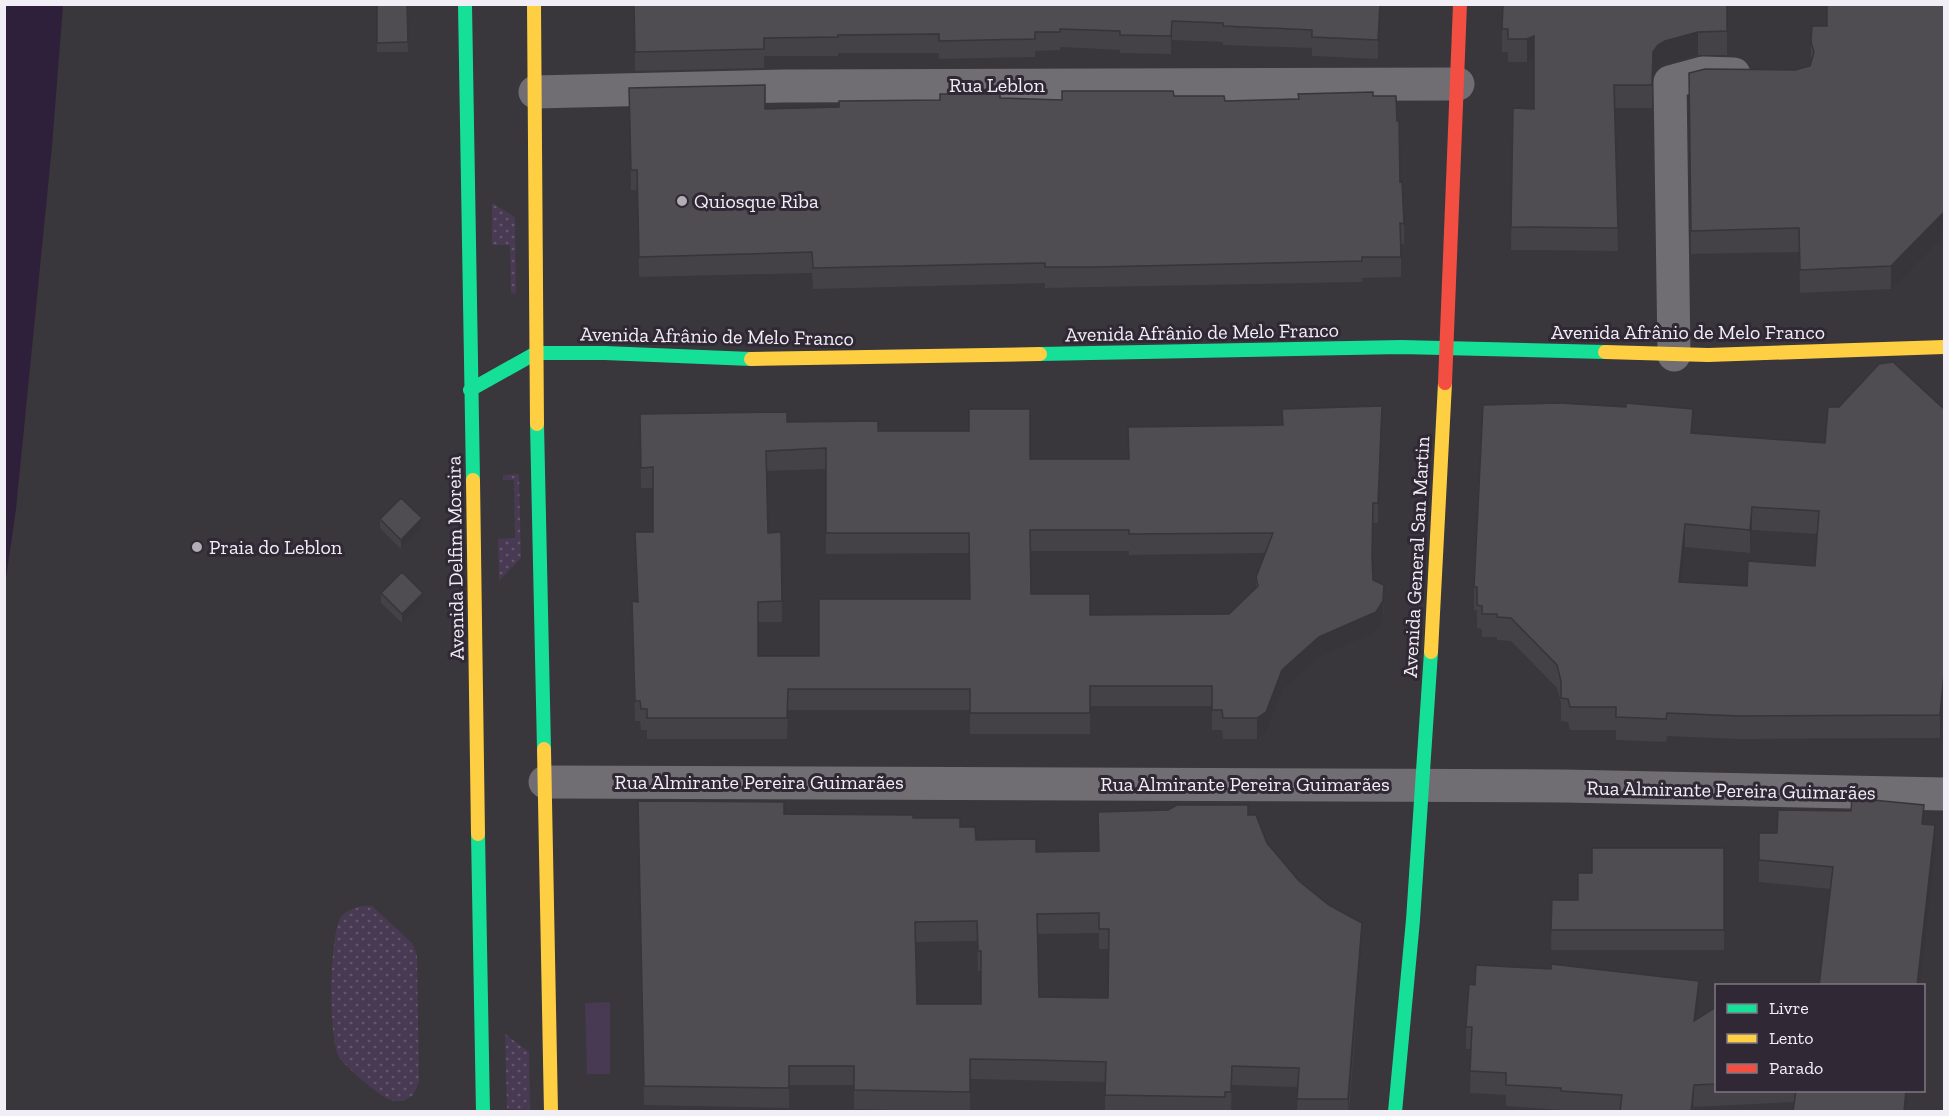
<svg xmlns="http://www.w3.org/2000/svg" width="1949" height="1116" font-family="'Zilla Slab',serif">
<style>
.grass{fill:url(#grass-dots)}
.garden{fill:#483a52}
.water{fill:#2e203a}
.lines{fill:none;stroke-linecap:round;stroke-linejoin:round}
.street{stroke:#706e72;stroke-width:33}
.fast{stroke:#16e098;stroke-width:14}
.slow{stroke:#ffcf43;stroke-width:14}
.jam{stroke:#f24e42;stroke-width:14}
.wall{fill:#444147;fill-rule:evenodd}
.shaded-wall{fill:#373539}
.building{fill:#4f4c52;stroke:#373539;stroke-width:1.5;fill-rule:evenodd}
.poi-dot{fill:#b1aeb5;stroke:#302935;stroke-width:2}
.labels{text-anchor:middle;stroke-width:6;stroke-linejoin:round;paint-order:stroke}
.street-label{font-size:20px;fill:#f2eef6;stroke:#302935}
.poi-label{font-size:20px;fill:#f2eef6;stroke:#302935;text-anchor:start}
</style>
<defs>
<pattern id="grass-dots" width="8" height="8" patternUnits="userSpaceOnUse" patternTransform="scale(1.5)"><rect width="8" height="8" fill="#483a52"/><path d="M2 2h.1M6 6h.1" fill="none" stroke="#63576c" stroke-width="1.8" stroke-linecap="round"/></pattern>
</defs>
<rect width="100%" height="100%" fill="#39363c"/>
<!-- grass -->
<path class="grass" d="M 492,203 L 515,217 L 516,294 L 511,293 L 510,245 L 492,245 Z
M 519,474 L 521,558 L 499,581 L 498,539 L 515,538 L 514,480 L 503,480 L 503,475 Z
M 361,906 L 372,906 L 412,943 L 417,955 L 419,1082 L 413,1095 C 410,1097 405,1101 401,1101 C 398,1102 391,1100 388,1099 C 381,1097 342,1064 339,1057 C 328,1039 330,941 339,921 C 342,912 352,909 361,906 Z
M 505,1034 L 529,1052 L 530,1110 L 507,1109 Z"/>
<!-- garden -->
<path class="garden" d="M 610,1002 L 610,1074 L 587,1074 L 585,1003 Z"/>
<!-- water -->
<path class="water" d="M 5,4 L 63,5 L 52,146 L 16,509 L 5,585 Z"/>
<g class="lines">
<!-- street -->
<path class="street" d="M 535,92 L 784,86 L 1458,84
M 1674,355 L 1670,82 L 1703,73 L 1734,74
M 545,782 L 1564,786 L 1944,794"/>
<!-- fast -->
<path class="fast" d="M 465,4 L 473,480
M 1040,354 L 1401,347 L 1605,352
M 470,390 L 536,353 L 605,353 L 751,359
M 537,424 L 544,749
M 478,834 L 483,1112
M 1395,1112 L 1413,920 L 1431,652"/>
<!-- slow -->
<path class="slow" d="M 534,4 L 537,424
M 1605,352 L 1708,355 L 1944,347
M 751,359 L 1040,354
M 473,480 L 478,834
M 1431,652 L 1445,383
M 544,749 L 551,1112"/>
<!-- jam -->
<path class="jam" d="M 1445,383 L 1460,4"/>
</g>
<!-- wall -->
<path class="wall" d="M 377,4 L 407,4 L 408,52 L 377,52 Z
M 634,4 L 1381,4 L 1378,59 L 1312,56 L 1312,48 L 1223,45 L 1223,42 L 1172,40 L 1171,54 L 1120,53 L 1120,50 L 1060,47 L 1060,50 L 1035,51 L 1035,57 L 939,59 L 939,53 L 838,53 L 838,56 L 764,56 L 764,68 L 635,71 Z
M 1727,4 L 1727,55 L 1698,55 L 1665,64 L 1658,68 L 1653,75 L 1652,108 L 1615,108 L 1618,251 L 1511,250 L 1513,108 L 1534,109 L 1534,59 L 1527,62 L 1508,62 L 1508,52 L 1502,52 L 1502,29 Z
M 1944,4 L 1891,289 L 1800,293 L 1799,252 L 1691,254 L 1689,73 L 1795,70 L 1810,66 L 1811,62 L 1811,42 L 1827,26 Z
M 629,88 L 765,109 L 839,107 L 940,100 L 1000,98 L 1062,100 L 1174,96 L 1225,101 L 1373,96 L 1400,182 L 1404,224 L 1404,244 L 1401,244 L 1401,277 L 1362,278 L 1362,282 L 1097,287 L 1045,288 L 1045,283 L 813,289 L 812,273 L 639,277 L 637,190 L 631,190 Z
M 1839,407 L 1944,409 L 1940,738 L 1740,739 L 1667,736 L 1666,742 L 1616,740 L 1616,730 L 1570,730 L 1568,722 L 1561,721 L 1561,703 L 1557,688 L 1511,641 L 1497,640 L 1497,637 L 1482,637 L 1482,629 L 1477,628 L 1477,610 L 1474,610 L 1474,587 L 1693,433 L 1825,443 ZM 1752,530 L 1818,534 L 1815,566 L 1747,586 L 1681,583 L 1685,547 L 1750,553 Z
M 787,422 L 878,431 L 1030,459 L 1128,459 L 1382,426 L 1378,523 L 1373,523 L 1372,561 L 1373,580 L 1384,605 L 1383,622 L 1376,632 L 1319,657 L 1282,690 L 1266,733 L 1257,739 L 1223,739 L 1222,730 L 1212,730 L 1212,706 L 1090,706 L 1090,734 L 970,734 L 970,710 L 788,710 L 787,739 L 647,739 L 647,730 L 641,730 L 640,721 L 635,721 L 632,622 L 632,601 L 637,602 L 635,532 L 653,532 L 653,488 L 641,488 L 640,435 ZM 826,469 L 826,554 L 969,553 L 969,599 L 819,656 L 758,656 L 758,622 L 782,622 L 781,532 L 768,533 L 766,471 ZM 1030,551 L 1129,551 L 1129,555 L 1265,553 L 1256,577 L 1256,588 L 1229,614 L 1090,615 L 1031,594 Z
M 380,519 L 422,528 L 401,549 L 380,528 Z
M 381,593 L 423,602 L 402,623 L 381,603 Z
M 784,814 L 913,818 L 960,827 L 976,840 L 1036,852 L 1098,851 L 1248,815 L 1267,843 L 1299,881 L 1362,942 L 1349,1112 L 1297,1112 L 1298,1087 L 1232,1085 L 1231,1112 L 1105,1112 L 1105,1082 L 970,1079 L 970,1112 L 854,1109 L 854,1085 L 789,1085 L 789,1108 L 644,1105 L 638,821 ZM 1099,933 L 1099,949 L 1109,949 L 1108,998 L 1039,997 L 1037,934 ZM 977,941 L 978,971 L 981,971 L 981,1004 L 917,1004 L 915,942 Z
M 1924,824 L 1935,847 L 1830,889 L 1759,882 L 1759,833 L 1777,833 Z
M 1724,848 L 1724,950 L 1551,950 L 1552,900 L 1578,900 L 1592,873 Z
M 1699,1003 L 1697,1019 L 1716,1007 L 1716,1090 L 1908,1090 L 1906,1112 L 1793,1112 L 1794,1102 L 1694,1107 L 1693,1112 L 1561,1112 L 1561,1110 L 1506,1106 L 1506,1095 L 1470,1093 L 1471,1049 L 1466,1049 L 1466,1027 Z"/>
<!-- shaded-wall -->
<path class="shaded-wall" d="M 1380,4 L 1381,4 L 1378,59 L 1378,40 Z
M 1172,21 L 1172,40 L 1171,54 L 1171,36 Z
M 1698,32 L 1698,55 L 1665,64 L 1658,68 L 1653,75 L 1652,108 L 1653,52 L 1658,45 L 1665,41 Z
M 1534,36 L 1534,59 L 1527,62 L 1527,39 Z
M 1944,212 L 1944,235 L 1891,289 L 1891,266 Z
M 1382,406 L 1382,426 L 1378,523 L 1378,503 Z
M 1693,409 L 1693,432 L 1691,456 L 1691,433 Z
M 1752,507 L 1752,530 L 1750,553 L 1750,530 Z
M 422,518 L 422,528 L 401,549 L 401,540 Z
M 1685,524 L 1685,547 L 1679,606 L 1679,582 Z
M 1384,585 L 1383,622 L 1376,632 L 1319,657 L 1282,690 L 1266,733 L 1257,739 L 1257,718 L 1282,670 L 1319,637 Z
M 423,593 L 423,602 L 402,623 L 402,614 Z
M 1944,673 L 1944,696 L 1940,738 L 1940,715 Z
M 1924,805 L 1924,826 L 1922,824 Z
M 1935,825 L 1935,847 L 1920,986 L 1917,986 Z
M 1362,923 L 1362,942 L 1348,1112 L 1348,1099 Z
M 1699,981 L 1699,1003 L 1694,1042 L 1694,1021 Z
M 1694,1085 L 1693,1112 L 1691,1112 Z
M 1906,1090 L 1908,1090 L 1906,1112 L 1904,1112 Z"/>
<!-- building -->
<path class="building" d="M 377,4 L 407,4 L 408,42 L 377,43 Z
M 634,4 L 1380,4 L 1378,40 L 1312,37 L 1312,30 L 1223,26 L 1223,23 L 1172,21 L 1171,36 L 1120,35 L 1120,31 L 1060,29 L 1060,32 L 1035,32 L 1035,39 L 939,41 L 939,34 L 838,35 L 838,37 L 764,38 L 764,49 L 635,52 Z
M 1503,4 L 1727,4 L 1727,31 L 1698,32 L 1665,41 L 1658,45 L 1653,52 L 1652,85 L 1614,85 L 1618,228 L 1511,227 L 1513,108 L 1534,109 L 1534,36 L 1527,39 L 1508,39 L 1508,29 L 1502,29 Z
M 1827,4 L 1944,4 L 1944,212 L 1891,266 L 1800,270 L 1799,228 L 1691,231 L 1689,73 L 1705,69 L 1795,70 L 1810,66 L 1814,52 L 1811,42 L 1812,26 L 1827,26 Z
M 765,85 L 765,109 L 839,107 L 839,101 L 940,100 L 940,94 L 1000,94 L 1000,98 L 1062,100 L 1062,91 L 1173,91 L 1174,96 L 1224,96 L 1225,101 L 1299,99 L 1298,94 L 1373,92 L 1373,96 L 1396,96 L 1397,121 L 1399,121 L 1400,182 L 1402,181 L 1404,224 L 1400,223 L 1401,257 L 1362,257 L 1362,261 L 1097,267 L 1045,267 L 1045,263 L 813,268 L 812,252 L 639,257 L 637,170 L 631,170 L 629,88 Z
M 1893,362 L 1944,409 L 1944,673 L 1940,715 L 1740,716 L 1667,713 L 1666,719 L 1616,717 L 1616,707 L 1570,707 L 1568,699 L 1561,698 L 1561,681 L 1557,665 L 1511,618 L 1497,617 L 1497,614 L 1482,614 L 1482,606 L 1477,605 L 1477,587 L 1474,587 L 1483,405 L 1559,403 L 1626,407 L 1626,403 L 1693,409 L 1691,433 L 1825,443 L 1828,407 L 1839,407 L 1879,364 ZM 1752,507 L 1819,511 L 1815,566 L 1748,561 L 1747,586 L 1679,582 L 1685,524 L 1750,530 Z
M 1382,406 L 1378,503 L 1373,503 L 1372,556 L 1373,580 L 1384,585 L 1383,601 L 1376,612 L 1319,637 L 1282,670 L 1266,712 L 1257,718 L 1223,718 L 1222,710 L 1212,710 L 1212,686 L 1090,686 L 1090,713 L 970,713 L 970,689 L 788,689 L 787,718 L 647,718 L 647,709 L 641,709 L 640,701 L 635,701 L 632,601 L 638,602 L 635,532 L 653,532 L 653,467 L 641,468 L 640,414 L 787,412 L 787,422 L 878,421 L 878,431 L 969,431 L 969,409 L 1030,409 L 1030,459 L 1129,459 L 1128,427 L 1283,425 L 1282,409 ZM 826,448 L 826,533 L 969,533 L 970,599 L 819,599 L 819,656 L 758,656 L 758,602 L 782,601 L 781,532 L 768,533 L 766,451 ZM 1030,530 L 1129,530 L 1129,534 L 1273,533 L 1256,577 L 1258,586 L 1229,614 L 1090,615 L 1090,594 L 1031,594 Z
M 401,498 L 422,518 L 401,540 L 380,519 Z
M 402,572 L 423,593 L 402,614 L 381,593 Z
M 1852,798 L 1924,805 L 1922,824 L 1935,825 L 1917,986 L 1819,986 L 1833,867 L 1759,860 L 1759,833 L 1777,833 L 1778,810 L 1851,811 Z
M 638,801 L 784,802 L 784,814 L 913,815 L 913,818 L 960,818 L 960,827 L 975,827 L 976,840 L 1036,839 L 1036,852 L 1099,851 L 1098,812 L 1168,810 L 1177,805 L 1248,805 L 1248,815 L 1256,815 L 1267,843 L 1299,881 L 1329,905 L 1362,923 L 1348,1099 L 1297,1099 L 1299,1068 L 1232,1066 L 1231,1092 L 1225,1092 L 1225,1097 L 1105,1095 L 1106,1062 L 1036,1060 L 970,1059 L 970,1092 L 854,1090 L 854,1066 L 789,1066 L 789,1088 L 644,1086 ZM 1099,913 L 1099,929 L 1109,929 L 1108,998 L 1039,997 L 1037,914 ZM 977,921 L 978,951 L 981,951 L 981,1004 L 917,1004 L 915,922 Z
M 1592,848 L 1724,848 L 1724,930 L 1551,930 L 1552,900 L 1578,900 L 1578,873 L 1592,873 Z
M 1551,964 L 1699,981 L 1694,1021 L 1716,1007 L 1716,1084 L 1694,1085 L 1691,1112 L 1620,1112 L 1622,1095 L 1561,1091 L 1561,1088 L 1506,1085 L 1506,1073 L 1470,1071 L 1472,1027 L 1466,1027 L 1469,984 L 1475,985 L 1476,965 L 1551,969 Z
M 1796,1090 L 1906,1090 L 1904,1112 L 1793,1112 Z"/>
<!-- markers -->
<g class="poi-dot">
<circle cx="682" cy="201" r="6"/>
<circle cx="197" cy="547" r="6"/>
</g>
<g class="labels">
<!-- street labels -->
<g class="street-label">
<text x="997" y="92">Rua Leblon</text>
<text transform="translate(1202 332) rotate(-1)" y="7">Avenida Afrânio de Melo Franco</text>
<text x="1688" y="339">Avenida Afrânio de Melo Franco</text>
<text transform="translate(717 336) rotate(1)" y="7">Avenida Afrânio de Melo Franco</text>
<text transform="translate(1416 557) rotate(-87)" y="7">Avenida General San Martin</text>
<text transform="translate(455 558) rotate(-91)" y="7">Avenida Delfim Moreira</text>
<text x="759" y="789">Rua Almirante Pereira Guimarães</text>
<text x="1245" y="791">Rua Almirante Pereira Guimarães</text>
<text transform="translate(1731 790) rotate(1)" y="7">Rua Almirante Pereira Guimarães</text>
</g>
<!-- poi labels -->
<g class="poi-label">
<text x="694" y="208">Quiosque Riba</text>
<text x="209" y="554">Praia do Leblon</text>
</g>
</g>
<!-- border -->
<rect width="1949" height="1116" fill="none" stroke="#f2eef6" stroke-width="12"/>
<!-- legend -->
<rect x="1715" y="984" width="210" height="108" fill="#302935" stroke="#7e7882" stroke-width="1.5"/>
<rect x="1727" y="1004" width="30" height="9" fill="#16e098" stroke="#7e7882" stroke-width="1.5"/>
<text x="1769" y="1014" font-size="18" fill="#f2eef6">Livre</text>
<rect x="1727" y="1034" width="30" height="9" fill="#ffcf43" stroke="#7e7882" stroke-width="1.5"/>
<text x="1769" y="1044" font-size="18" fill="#f2eef6">Lento</text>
<rect x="1727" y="1064" width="30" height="9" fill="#f24e42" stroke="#7e7882" stroke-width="1.5"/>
<text x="1769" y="1074" font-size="18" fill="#f2eef6">Parado</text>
</svg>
